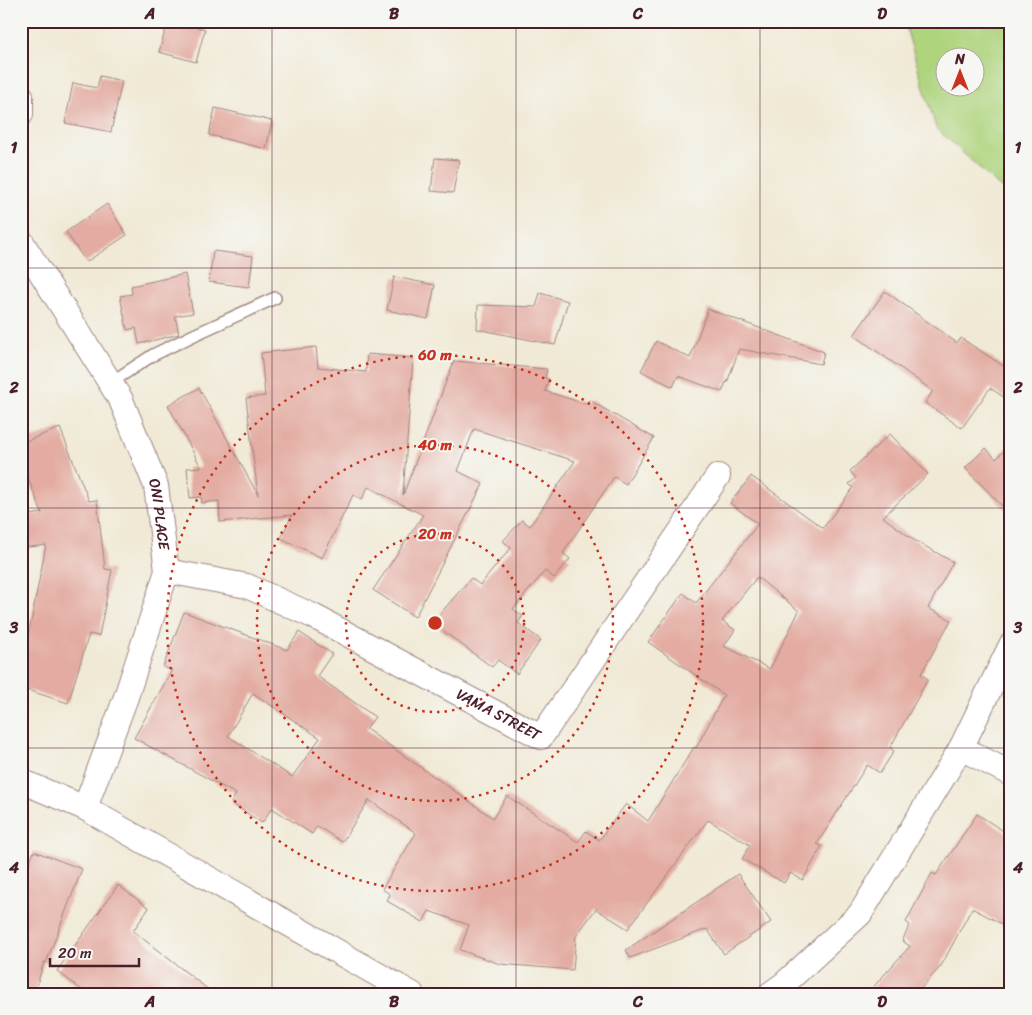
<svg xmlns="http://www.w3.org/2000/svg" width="1032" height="1015" font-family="Sriracha,sans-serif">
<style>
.green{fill:#afd47e;stroke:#7c7a54;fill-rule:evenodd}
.building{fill:#e3aba1;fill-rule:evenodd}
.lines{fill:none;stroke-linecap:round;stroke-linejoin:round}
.lane-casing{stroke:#9d8480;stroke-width:14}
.street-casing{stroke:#9d8480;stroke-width:26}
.lane{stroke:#fff;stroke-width:11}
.street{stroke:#fff;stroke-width:24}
.grid{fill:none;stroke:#4a1f2b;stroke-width:1;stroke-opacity:0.55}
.ring{fill:none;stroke:#c8321e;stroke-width:2.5;stroke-dasharray:2.5 5}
.labels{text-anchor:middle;stroke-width:4;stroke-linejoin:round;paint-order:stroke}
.street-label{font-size:15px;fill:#4a1f2b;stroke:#f6f6f2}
.centre{fill:#c8321e;stroke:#f6f6f2;stroke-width:2.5}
.ring-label{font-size:15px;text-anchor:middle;font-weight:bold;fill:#c8321e;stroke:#f6f6f2;stroke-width:4;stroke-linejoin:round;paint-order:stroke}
.neatline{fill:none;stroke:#4a1f2b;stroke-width:2}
.grid-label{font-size:16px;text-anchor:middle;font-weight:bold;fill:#4a1f2b}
</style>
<rect width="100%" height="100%" fill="#f6f6f2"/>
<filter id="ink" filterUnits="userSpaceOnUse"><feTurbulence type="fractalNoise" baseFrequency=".02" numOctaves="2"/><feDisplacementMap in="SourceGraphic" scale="10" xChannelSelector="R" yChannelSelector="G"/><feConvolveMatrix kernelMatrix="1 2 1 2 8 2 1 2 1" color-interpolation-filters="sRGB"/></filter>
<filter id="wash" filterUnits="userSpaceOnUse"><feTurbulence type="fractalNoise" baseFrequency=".0096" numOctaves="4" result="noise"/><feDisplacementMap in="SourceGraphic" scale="20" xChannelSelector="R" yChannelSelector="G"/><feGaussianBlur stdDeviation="1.12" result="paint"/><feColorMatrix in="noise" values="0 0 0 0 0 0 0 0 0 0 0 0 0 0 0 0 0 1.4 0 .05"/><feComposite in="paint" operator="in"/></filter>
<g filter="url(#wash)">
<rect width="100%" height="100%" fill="#f0e9d5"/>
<!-- green -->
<path class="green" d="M 904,21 L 1011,21 L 1011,194 L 1002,189 L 936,128 ZM 944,58 L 974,58 L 974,88 L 944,88 Z"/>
<g id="blocks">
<!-- building -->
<path class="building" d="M 168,21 L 175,21 L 205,29 L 196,62 L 159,52 Z
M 100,76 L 122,81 L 111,132 L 65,123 L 73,83 L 97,88 Z
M 215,108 L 272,121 L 266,149 L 209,135 Z
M 435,158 L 459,160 L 453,193 L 431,191 Z
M 107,204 L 127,235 L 86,262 L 66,232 Z
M 213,251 L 253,256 L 249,287 L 209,282 Z
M 185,274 L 193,313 L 175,316 L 179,334 L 139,344 L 136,328 L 127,330 L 120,296 L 132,294 L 131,286 Z
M 394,277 L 435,285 L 428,319 L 387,310 Z
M 885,291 L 957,343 L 961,338 L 1011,371 L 1011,402 L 990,388 L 962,428 L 925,403 L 933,391 L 854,335 Z
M 540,293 L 568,301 L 555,345 L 477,329 L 478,305 L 536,307 Z
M 708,309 L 824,352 L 821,364 L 739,349 L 727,383 L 726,382 L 722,392 L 678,376 L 673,387 L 641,371 L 656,341 L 690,358 Z
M 316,347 L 318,367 L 366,372 L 367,354 L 413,358 L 403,495 L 454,361 L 547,369 L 545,378 L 549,379 L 545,391 L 586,404 L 589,400 L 654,438 L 626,484 L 614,477 L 563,553 L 570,559 L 554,578 L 545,571 L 513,609 L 523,616 L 518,623 L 541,640 L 517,674 L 498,660 L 492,667 L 432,623 L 471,578 L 480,585 L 511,548 L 503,541 L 522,520 L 530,526 L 575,461 L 474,429 L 458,471 L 483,484 L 415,617 L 373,590 L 423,515 L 368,487 L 362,499 L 353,495 L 322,558 L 281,538 L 292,515 L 220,522 L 219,501 L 202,503 L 201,497 L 190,498 L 187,468 L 201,467 L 168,405 L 199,388 L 258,495 L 246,398 L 265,396 L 261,353 Z
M 60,428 L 89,501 L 97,500 L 105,569 L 112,570 L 99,636 L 89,634 L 68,703 L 21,688 L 21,635 L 28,637 L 46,545 L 21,548 L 21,516 L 42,513 L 21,461 L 21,443 Z
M 890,434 L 928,474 L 883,517 L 914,540 L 953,562 L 928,608 L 951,620 L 921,674 L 928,679 L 890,748 L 894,751 L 880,773 L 867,765 L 817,844 L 822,846 L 803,880 L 790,873 L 784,883 L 742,859 L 750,845 L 708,820 L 628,929 L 596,909 L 576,936 L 573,970 L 500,964 L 460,950 L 469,925 L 429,911 L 423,922 L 387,901 L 390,894 L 382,889 L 416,833 L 369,800 L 342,842 L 317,826 L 312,834 L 272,808 L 262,823 L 231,803 L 236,794 L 134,738 L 172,670 L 163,667 L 184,612 L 287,650 L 299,632 L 332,654 L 317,676 L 375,717 L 366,729 L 493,818 L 507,796 L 578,842 L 586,831 L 599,840 L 626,804 L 648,821 L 694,747 L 696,748 L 724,695 L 648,642 L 683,593 L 696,603 L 758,524 L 730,503 L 751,476 L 823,528 L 853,488 L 849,484 L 856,478 L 850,471 ZM 757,577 L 799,611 L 770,669 L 724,646 L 735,630 L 722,621 ZM 253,693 L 320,738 L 292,777 L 228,736 Z
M 1011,443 L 1011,515 L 965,468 L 986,448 L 996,459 Z
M 977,814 L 1011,836 L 1011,929 L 972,908 L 941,966 L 916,994 L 867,994 L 910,946 L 902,941 L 910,925 L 906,922 L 932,873 L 936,875 Z
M 34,851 L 82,869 L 46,963 L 44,962 L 34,994 L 21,994 L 21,884 Z
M 738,874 L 771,922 L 724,954 L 707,929 L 630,958 L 626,950 Z
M 118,885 L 149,908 L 133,931 L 214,994 L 87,994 L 57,971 Z"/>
</g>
</g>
<g filter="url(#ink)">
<use href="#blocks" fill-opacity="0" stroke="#9d8480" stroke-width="1"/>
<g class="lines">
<!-- lane casing -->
<g class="lane-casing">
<path id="lane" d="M 110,383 L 153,355 L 196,334 L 275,298"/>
</g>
<!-- street casing -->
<g class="street-casing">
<g id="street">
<path d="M 21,96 L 21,114"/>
<path id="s1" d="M 21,241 L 121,400 L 156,486 L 167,571 L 126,697 L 85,808"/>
<path id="s2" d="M 167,571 L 247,586 L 313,616 L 541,737 L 718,476"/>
<path d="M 961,748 L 1011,774"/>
<path d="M 21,781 L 85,808 L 412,994"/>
<path d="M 770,994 L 784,984 L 860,914 L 961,748 L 1011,645"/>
</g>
</g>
<!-- lane -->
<use href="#lane" class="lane"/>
<!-- street -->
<use href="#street" class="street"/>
</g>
</g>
<!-- grid -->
<path class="grid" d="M 272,21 L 272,994M 516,21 L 516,994M 760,21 L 760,994M 21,268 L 1011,268M 21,508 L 1011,508M 21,748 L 1011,748"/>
<!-- distance rings -->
<g class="ring">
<circle cx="435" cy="623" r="89"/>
<circle cx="435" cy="623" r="178"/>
<circle cx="435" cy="623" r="268"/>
</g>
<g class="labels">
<!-- street labels -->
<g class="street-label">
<text dy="5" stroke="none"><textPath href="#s1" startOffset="309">ONI PLACE</textPath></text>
<text dy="5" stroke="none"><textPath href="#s2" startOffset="364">VAMA STREET</textPath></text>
</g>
</g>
<circle cx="435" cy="623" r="8" class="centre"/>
<g class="ring-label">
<text x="435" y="360">60 m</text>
<text x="435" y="450">40 m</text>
<text x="435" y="539">20 m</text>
</g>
<!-- margin -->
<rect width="1032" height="1015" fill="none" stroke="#f6f6f2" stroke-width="55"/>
<!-- north arrow -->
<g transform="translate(960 72)"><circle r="24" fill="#f6f6f2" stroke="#b1a0a2"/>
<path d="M0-4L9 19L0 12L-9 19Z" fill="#c8321e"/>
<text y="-8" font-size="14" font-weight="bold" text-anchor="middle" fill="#4a1f2b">N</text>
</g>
<!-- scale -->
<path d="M50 958v8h89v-8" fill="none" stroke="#4a1f2b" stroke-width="2.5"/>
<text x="58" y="958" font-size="15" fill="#4a1f2b" stroke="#f6f6f2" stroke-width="4" paint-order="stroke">20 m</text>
<rect x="28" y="28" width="976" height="960" class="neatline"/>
<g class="grid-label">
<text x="150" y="19">A</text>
<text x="394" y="19">B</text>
<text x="638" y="19">C</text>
<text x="882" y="19">D</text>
<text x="14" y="153">1</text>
<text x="1018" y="153">1</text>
<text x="14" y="393">2</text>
<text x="1018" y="393">2</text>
<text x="14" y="633">3</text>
<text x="1018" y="633">3</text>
<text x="14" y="873">4</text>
<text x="1018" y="873">4</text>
<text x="150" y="1007">A</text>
<text x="394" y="1007">B</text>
<text x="638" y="1007">C</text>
<text x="882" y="1007">D</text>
</g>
</svg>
